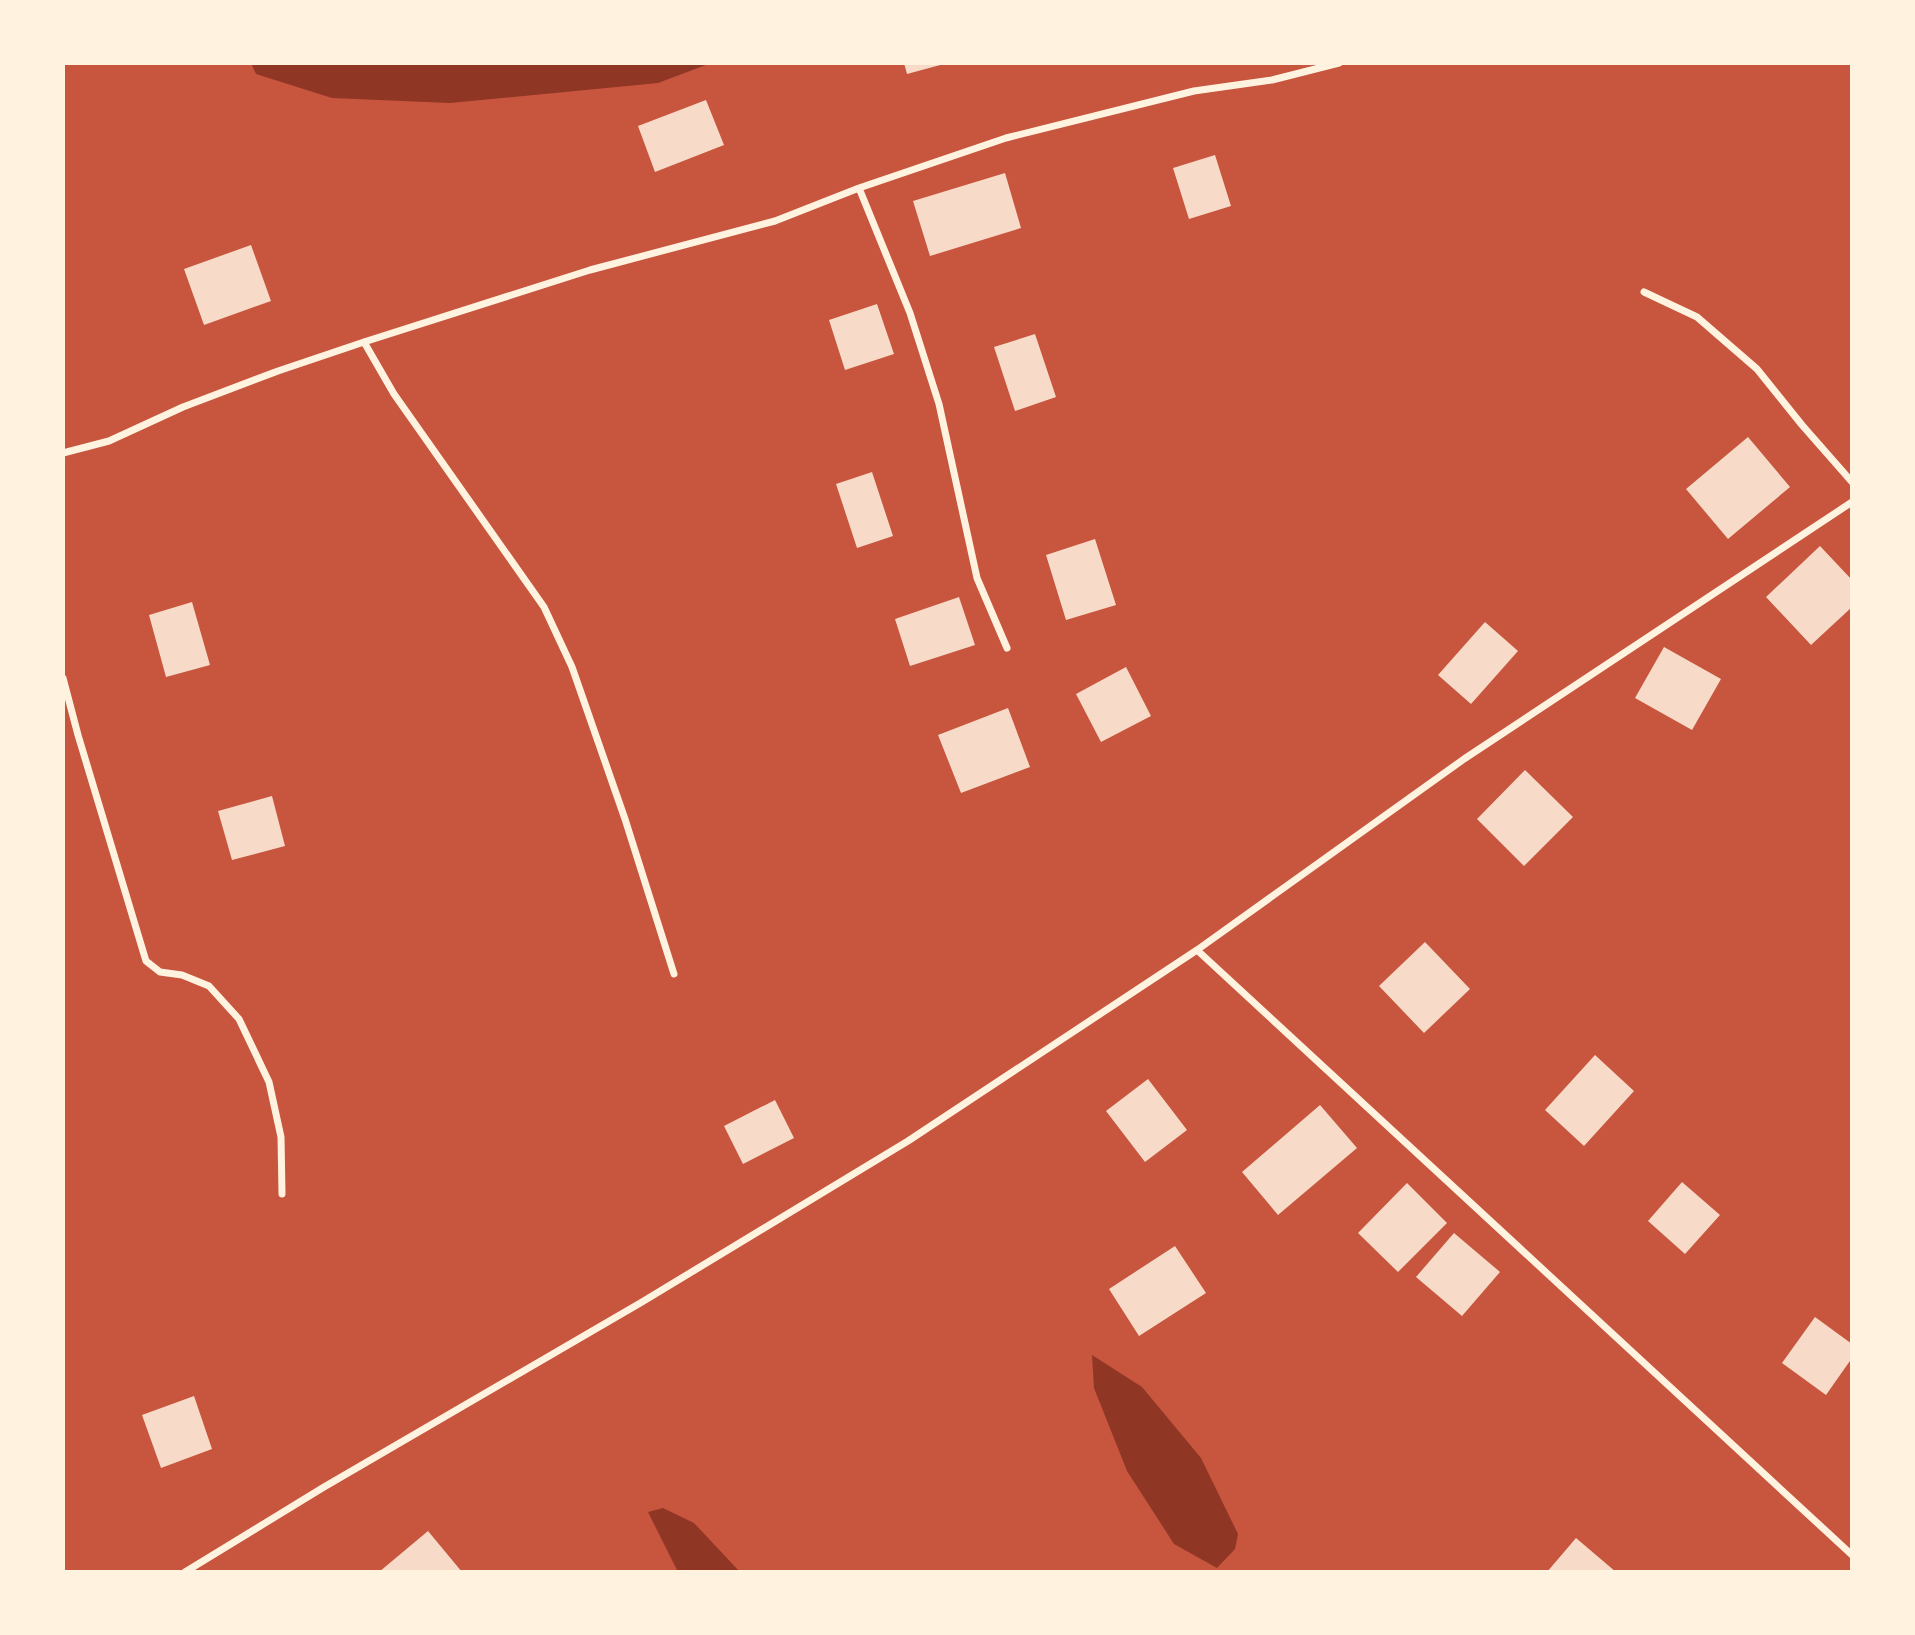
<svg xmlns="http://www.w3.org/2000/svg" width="1915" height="1635" font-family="'Work Sans',sans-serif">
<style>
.water{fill:#8f3625}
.building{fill:#f7dbc8}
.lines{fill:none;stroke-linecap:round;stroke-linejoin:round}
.minor{stroke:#fff3e0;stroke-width:7}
</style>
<rect width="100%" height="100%" fill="#c8553d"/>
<!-- water -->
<path class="water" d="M 251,63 L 711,63 L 658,83 L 450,103 L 332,98 L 256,74 Z
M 1092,1355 L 1142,1387 L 1201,1458 L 1238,1534 L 1235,1549 L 1217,1568 L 1174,1544 L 1127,1471 L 1094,1388 Z
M 663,1508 L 694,1523 L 740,1572 L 678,1572 L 648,1512 Z"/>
<!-- building -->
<path class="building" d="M 904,63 L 944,63 L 944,64 L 907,74 Z
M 706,100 L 724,145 L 655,172 L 638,126 Z
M 1215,155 L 1231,206 L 1189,219 L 1173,168 Z
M 1005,173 L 1021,228 L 930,256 L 913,201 Z
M 251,245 L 271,301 L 204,325 L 184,269 Z
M 877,304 L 894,354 L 845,370 L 829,320 Z
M 1035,334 L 1056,397 L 1015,411 L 994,347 Z
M 1748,437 L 1790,487 L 1728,539 L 1686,489 Z
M 872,472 L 893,536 L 857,548 L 836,484 Z
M 1095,539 L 1116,605 L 1066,620 L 1046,555 Z
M 1820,546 L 1852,580 L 1852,607 L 1811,645 L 1766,597 Z
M 959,597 L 975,645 L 910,666 L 895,619 Z
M 192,602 L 210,665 L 166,677 L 149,615 Z
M 1485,622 L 1518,651 L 1471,704 L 1438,675 Z
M 1664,647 L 1721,679 L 1692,730 L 1635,698 Z
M 1126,667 L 1151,716 L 1101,742 L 1076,694 Z
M 1008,708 L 1030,767 L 961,793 L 938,735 Z
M 1525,770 L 1573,817 L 1524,866 L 1477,819 Z
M 272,796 L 285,846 L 232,860 L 218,811 Z
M 1425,942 L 1470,989 L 1424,1033 L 1379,986 Z
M 1595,1055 L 1634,1091 L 1584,1146 L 1545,1110 Z
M 1148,1079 L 1187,1130 L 1145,1162 L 1106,1111 Z
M 775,1100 L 794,1138 L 743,1164 L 724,1126 Z
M 1320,1105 L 1357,1148 L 1278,1215 L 1242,1172 Z
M 1682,1182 L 1720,1215 L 1685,1254 L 1648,1221 Z
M 1407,1183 L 1447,1223 L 1398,1272 L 1358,1233 Z
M 1454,1233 L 1500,1272 L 1462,1316 L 1416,1277 Z
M 1175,1246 L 1206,1293 L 1139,1336 L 1109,1289 Z
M 1815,1317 L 1852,1344 L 1852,1358 L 1826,1395 L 1782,1363 Z
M 194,1396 L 212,1449 L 161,1468 L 142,1415 Z
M 428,1531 L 462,1572 L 379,1572 Z
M 1576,1538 L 1616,1572 L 1547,1572 Z"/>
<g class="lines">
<!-- minor -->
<path class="minor" d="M 859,188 L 910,313 L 939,404 L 977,578 L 1007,648
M 1644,292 L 1697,317 L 1757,369 L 1802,425 L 1852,482
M 364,342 L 394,394 L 544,607 L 572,667 L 625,819 L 674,974
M 63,453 L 109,441 L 183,407 L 278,371 L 364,342 L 590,270 L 775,221 L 859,188 L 1006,138 L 1194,91 L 1272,80 L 1339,63
M 63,678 L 78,735 L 146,961 L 160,972 L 182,975 L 209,986 L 239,1019 L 269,1082 L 281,1137 L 282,1194
M 1197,950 L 1852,1555
M 185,1572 L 324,1487 L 642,1302 L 908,1141 L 1197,950 L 1464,759 L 1852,502"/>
</g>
<!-- border -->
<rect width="1915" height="1635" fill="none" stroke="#fff3e0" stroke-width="130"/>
</svg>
